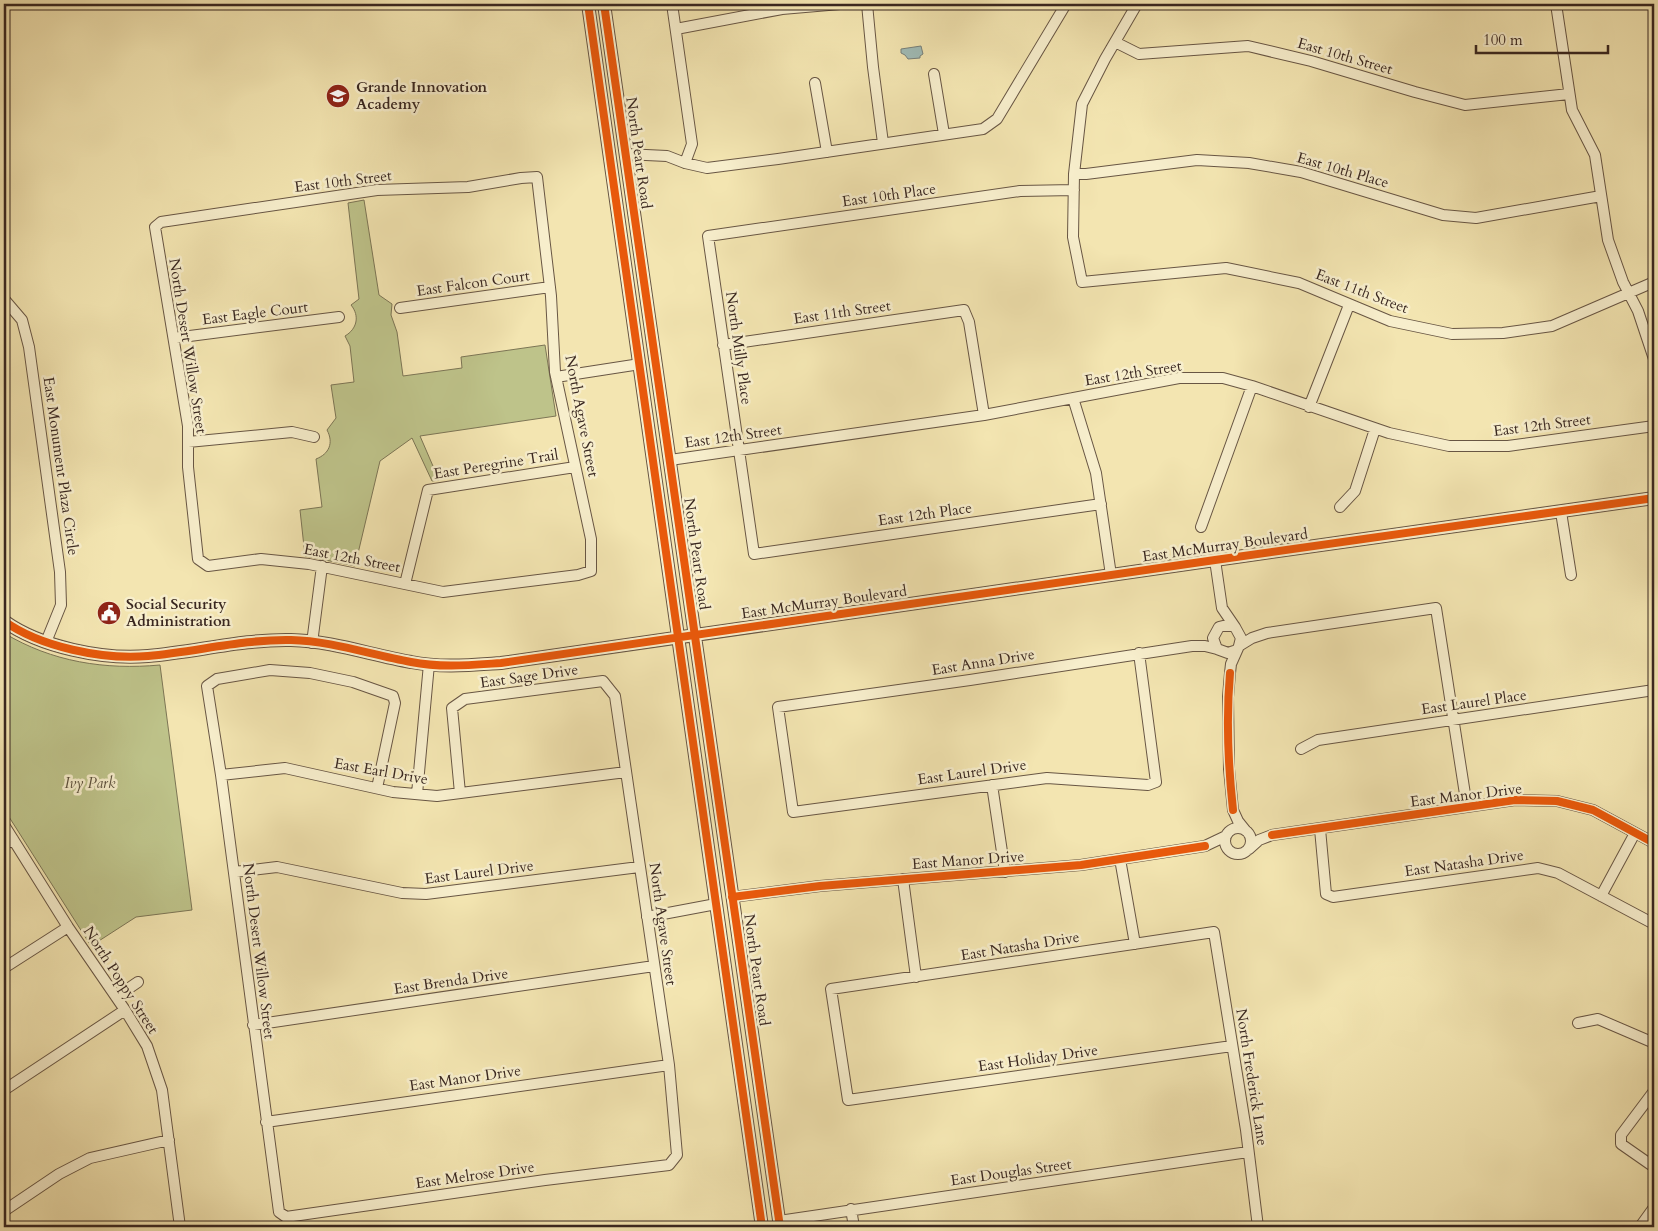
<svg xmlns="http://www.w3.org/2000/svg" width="1658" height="1231" font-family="Cardo,serif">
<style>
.green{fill:#bec38a;stroke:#7c7555}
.water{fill:#a0bcb7;stroke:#77807b}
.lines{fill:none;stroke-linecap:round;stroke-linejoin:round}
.minor-casing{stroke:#685644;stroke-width:12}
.tertiary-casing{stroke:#685644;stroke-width:14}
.minor{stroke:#f7eecc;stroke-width:10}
.tertiary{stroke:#f7eecc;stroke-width:12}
.cycleway-casing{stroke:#f7eecc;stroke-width:11}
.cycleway{stroke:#e8590c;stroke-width:8}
.labels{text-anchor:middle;stroke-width:5;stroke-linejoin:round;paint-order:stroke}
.street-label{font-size:15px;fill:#392720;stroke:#f7eecc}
.poi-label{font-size:15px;font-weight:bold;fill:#392720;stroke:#f7eecc;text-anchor:start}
.park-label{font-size:15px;font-style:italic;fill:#5a4e3a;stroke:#f7eecc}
</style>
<rect width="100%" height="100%" fill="#f3e5b1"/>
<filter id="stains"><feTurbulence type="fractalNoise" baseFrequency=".004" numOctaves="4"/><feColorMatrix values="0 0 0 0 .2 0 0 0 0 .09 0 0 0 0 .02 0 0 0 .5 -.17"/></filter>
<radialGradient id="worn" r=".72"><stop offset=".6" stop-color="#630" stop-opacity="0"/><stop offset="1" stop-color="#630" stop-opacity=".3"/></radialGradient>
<!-- green -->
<path class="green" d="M 364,200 L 379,295 L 392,304 L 391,315 L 397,332 L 403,376 L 462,368 L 461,357 L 545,345 L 556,416 L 420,436 L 439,480 L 432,481 L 412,438 L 380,461 L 355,566 L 305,556 L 300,510 L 322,507 L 316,459 C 329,454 334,443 327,430 L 336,418 L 331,385 L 354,382 L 350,346 L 345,336 C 357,329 360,316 351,305 L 359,299 C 355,267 352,235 348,203 Z
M 4,633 C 52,662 105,670 160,665 L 192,910 L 136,917 L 91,946 L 4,809 Z"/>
<!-- water -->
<path class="water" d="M 921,46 L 923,54 L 920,56 L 920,58 L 908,59 L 905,55 L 901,53 L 901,49 Z"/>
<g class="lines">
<!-- minor casing -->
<g class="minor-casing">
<path id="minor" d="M 672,4 L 692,144 L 685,163
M 867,4 L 873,67 L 883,143
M 1137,4 L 1105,59 L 1082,104 L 1074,174 L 1073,237 L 1082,282 L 1226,268 L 1299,283 L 1390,321 L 1452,334 L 1503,333 L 1552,326 L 1654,282
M 1556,4 L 1572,110 L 1595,155 L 1608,240 L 1623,282 L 1638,311 L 1654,359
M 676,29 L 782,9 L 840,4
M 1115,42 L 1139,54 L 1248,46 L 1311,61 L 1415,92 L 1465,105 L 1569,94
M 934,74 L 944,134
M 815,83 L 827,152
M 625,154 L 667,156 L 685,163 L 707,168 L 778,159 L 983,129 L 997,119 L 1066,4
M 1074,174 L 1086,174 L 1197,160 L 1249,163 L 1301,172 L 1443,215 L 1476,218 L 1601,196
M 537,177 L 551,296 L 555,372 L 591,539 L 591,571 L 578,575 L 443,592 L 309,564 L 261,559 L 208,566 L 198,559 L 188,467 L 188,426 L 155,227 L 161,222 L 377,190 L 468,187 L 521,178 Z
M 1074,190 L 1020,191 L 708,236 L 754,554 L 1101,504
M 4,299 L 22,320 L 29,347 L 60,572 L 61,605 L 46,642
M 400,308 L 550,287
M 174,338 L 339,317
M 723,345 L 964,310 L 969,322 L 984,415
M 556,377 L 640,364
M 1073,398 L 1096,473 L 1111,575
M 1309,407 L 1349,305
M 188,442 L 292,432 L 314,437
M 670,460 L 984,415 L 1179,378 L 1223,378 L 1252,386 L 1389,433 L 1449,446 L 1508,446 L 1654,426
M 1340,507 L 1355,491 L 1375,429
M 1561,512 L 1571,575
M 1201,527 L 1252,386
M 1215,560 L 1222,608 L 1235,627
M 405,584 L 428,490 L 575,467
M 312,643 L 322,566
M 1239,646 L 1252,638 L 1267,633 L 1436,608 L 1467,807
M 1237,650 L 1228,653 L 1217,649 L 1213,638 L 1219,627 L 1227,625 L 1235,627 L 1241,638 L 1239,646 L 1231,664 L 1230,673 L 1228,697 L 1229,769 L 1233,810 L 1238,821 L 1246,831
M 1139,653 L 1156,782 L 1148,785 L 1047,778 L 793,812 L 778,707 L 970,680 L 1192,646 L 1205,646 L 1217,649
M 1301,749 L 1318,740 L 1654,690
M 221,775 L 285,768 L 393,792 L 437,796 L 626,772
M 992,785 L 1005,872
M 377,788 L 395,703 L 393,696 L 353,682 L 310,673 L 270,670 L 217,679 L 207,686 L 221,775 L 279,1212 L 286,1217 L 545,1180 L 669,1165 L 677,1155 L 669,1065 L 615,696 L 603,681 L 465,699 L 452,708 L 460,793
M 417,794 L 429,664
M 4,825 L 68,927 L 125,1010 L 147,1046 L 162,1090 L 180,1227
M1225 841a13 13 0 1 1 26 0a13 13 0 1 1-26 0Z
M 1320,829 L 1326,894 L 1333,897 L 1538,868 L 1558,873 L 1654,924
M 4,845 L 13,839
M 1249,849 L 1259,840 L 1272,835 L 1515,800 L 1557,801 L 1593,810 L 1654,843
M 1120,859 L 1135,944
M 234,872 L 277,867 L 402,893 L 426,894 L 639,867
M 903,879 L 916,977
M 1601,896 L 1635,833
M 732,897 L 820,886 L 1081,865 L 1205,846 L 1226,836
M 647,917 L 716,904
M 4,968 L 68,927
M 116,997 L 138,982
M 1578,1023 L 1598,1019 L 1654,1043
M 253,1025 L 654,966
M 1232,1046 L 848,1100 L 831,989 L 1214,932 L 1246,1130 L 1258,1227
M 4,1090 L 125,1010
M 1654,1091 L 1621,1135 L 1621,1144 L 1654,1167
M 266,1122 L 669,1065
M 851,1209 L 854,1227
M 4,1211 L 59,1174 L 90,1158 L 169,1140
M 779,1221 L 1248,1152"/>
</g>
<!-- tertiary casing -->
<g class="tertiary-casing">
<path id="tertiary" d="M 588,4 L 762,1227
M 604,4 L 780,1227
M 4,621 C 40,647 103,660 148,656 C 196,652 243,639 291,640 C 332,641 371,655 411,662 C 441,668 471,665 501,663 L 1215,560 L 1654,498
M 1641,1227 L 1654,1209"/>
</g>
<!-- minor -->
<use href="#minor" class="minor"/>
<!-- tertiary -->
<use href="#tertiary" class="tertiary"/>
<!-- cycleway casing -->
<g class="cycleway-casing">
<path id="cycleway" d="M 588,4 L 762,1227
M 604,4 L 780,1227
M 4,621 C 40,647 103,660 148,656 C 196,652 243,639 291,640 C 332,641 371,655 411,662 C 441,668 471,665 501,663 L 1215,560 L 1654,498
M 1230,673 C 1226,718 1228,764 1233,810
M 1272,835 L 1515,800 L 1557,801 L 1593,810 L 1654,843
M 732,897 L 820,886 L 1081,865 L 1205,846"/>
</g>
<!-- cycleway -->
<use href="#cycleway" class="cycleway"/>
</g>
<!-- icons -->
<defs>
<g id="school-disc" transform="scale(1.25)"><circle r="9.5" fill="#8f2418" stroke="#f7eecc"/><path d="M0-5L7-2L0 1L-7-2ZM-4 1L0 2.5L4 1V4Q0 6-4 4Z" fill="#fff"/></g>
<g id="civic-disc" transform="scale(1.25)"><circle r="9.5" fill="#8f2418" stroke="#f7eecc"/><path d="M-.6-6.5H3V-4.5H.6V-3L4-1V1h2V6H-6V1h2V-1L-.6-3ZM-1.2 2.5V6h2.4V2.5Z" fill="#fff"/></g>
</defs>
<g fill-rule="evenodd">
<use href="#school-disc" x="338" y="96"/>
<use href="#civic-disc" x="109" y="613"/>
</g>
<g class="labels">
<!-- street labels -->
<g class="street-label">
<text transform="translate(1345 56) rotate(16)" y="5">East 10th Street</text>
<text transform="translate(639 153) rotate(82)" y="5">North Peart Road</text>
<text transform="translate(1343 170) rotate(16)" y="5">East 10th Place</text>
<text transform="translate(343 181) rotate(-7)" y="5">East 10th Street</text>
<text transform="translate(889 195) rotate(-8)" y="5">East 10th Place</text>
<text transform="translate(473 283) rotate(-8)" y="5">East Falcon Court</text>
<text transform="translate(1362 291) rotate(21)" y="5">East 11th Street</text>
<text transform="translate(842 312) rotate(-8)" y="5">East 11th Street</text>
<text transform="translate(255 313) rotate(-7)" y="5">East Eagle Court</text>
<text transform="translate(188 346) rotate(81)" y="5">North Desert Willow Street</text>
<text transform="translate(739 348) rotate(82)" y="5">North Milly Place</text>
<text transform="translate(1133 373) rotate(-9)" y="5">East 12th Street</text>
<text transform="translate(582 416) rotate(79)" y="5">North Agave Street</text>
<text transform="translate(1542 425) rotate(-7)" y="5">East 12th Street</text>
<text transform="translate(733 436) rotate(-8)" y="5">East 12th Street</text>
<text transform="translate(496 464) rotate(-9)" y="5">East Peregrine Trail</text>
<text transform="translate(61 466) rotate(82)" y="5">East Monument Plaza Circle</text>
<text transform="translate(925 514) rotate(-8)" y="5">East 12th Place</text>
<text transform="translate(1225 545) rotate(-8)" y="5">East McMurray Boulevard</text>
<text transform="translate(697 554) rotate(82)" y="5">North Peart Road</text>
<text transform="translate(352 558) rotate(11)" y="5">East 12th Street</text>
<text transform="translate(824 602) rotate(-8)" y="5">East McMurray Boulevard</text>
<text transform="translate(983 662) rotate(-9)" y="5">East Anna Drive</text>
<text transform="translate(529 676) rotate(-8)" y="5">East Sage Drive</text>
<text transform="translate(1474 702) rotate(-8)" y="5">East Laurel Place</text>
<text transform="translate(381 771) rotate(10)" y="5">East Earl Drive</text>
<text transform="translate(972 772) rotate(-8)" y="5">East Laurel Drive</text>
<text transform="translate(1466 795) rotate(-7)" y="5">East Manor Drive</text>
<text transform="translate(968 860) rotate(-4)" y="5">East Manor Drive</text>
<text transform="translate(1464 863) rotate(-8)" y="5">East Natasha Drive</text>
<text transform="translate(479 872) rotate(-7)" y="5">East Laurel Drive</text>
<text transform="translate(663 924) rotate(82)" y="5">North Agave Street</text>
<text transform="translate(1020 946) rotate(-9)" y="5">East Natasha Drive</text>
<text transform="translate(259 951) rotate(83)" y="5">North Desert Willow Street</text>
<text transform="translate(757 970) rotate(82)" y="5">North Peart Road</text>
<text transform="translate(121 980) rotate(57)" y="5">North Poppy Street</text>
<text transform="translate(451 981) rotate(-8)" y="5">East Brenda Drive</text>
<text transform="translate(1038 1058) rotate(-8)" y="5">East Holiday Drive</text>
<text transform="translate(1252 1077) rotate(81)" y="5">North Frederick Lane</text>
<text transform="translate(465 1078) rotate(-8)" y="5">East Manor Drive</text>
<text transform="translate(1011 1172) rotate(-8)" y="5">East Douglas Street</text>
<text transform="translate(475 1175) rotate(-8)" y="5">East Melrose Drive</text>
</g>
<!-- poi labels -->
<g class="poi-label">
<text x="356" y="92">Grande Innovation<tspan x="356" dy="17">Academy</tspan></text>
<text x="126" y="609">Social Security<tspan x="126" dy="17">Administration</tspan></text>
</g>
<!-- park labels -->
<g class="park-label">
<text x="90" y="788">Ivy Park</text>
</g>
</g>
<!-- margin -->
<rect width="1658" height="1231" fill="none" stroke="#f3e5b1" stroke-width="20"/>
<rect x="5" y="5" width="1648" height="1221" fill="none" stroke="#392720" stroke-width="2.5"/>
<rect x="10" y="10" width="1638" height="1211" fill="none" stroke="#392720"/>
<!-- scale -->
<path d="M1476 45v8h132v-8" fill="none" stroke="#392720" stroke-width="2.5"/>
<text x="1483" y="45" font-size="15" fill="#392720" stroke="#f7eecc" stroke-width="4" paint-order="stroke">100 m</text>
<rect width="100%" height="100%" filter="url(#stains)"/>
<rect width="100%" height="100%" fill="url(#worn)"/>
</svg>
